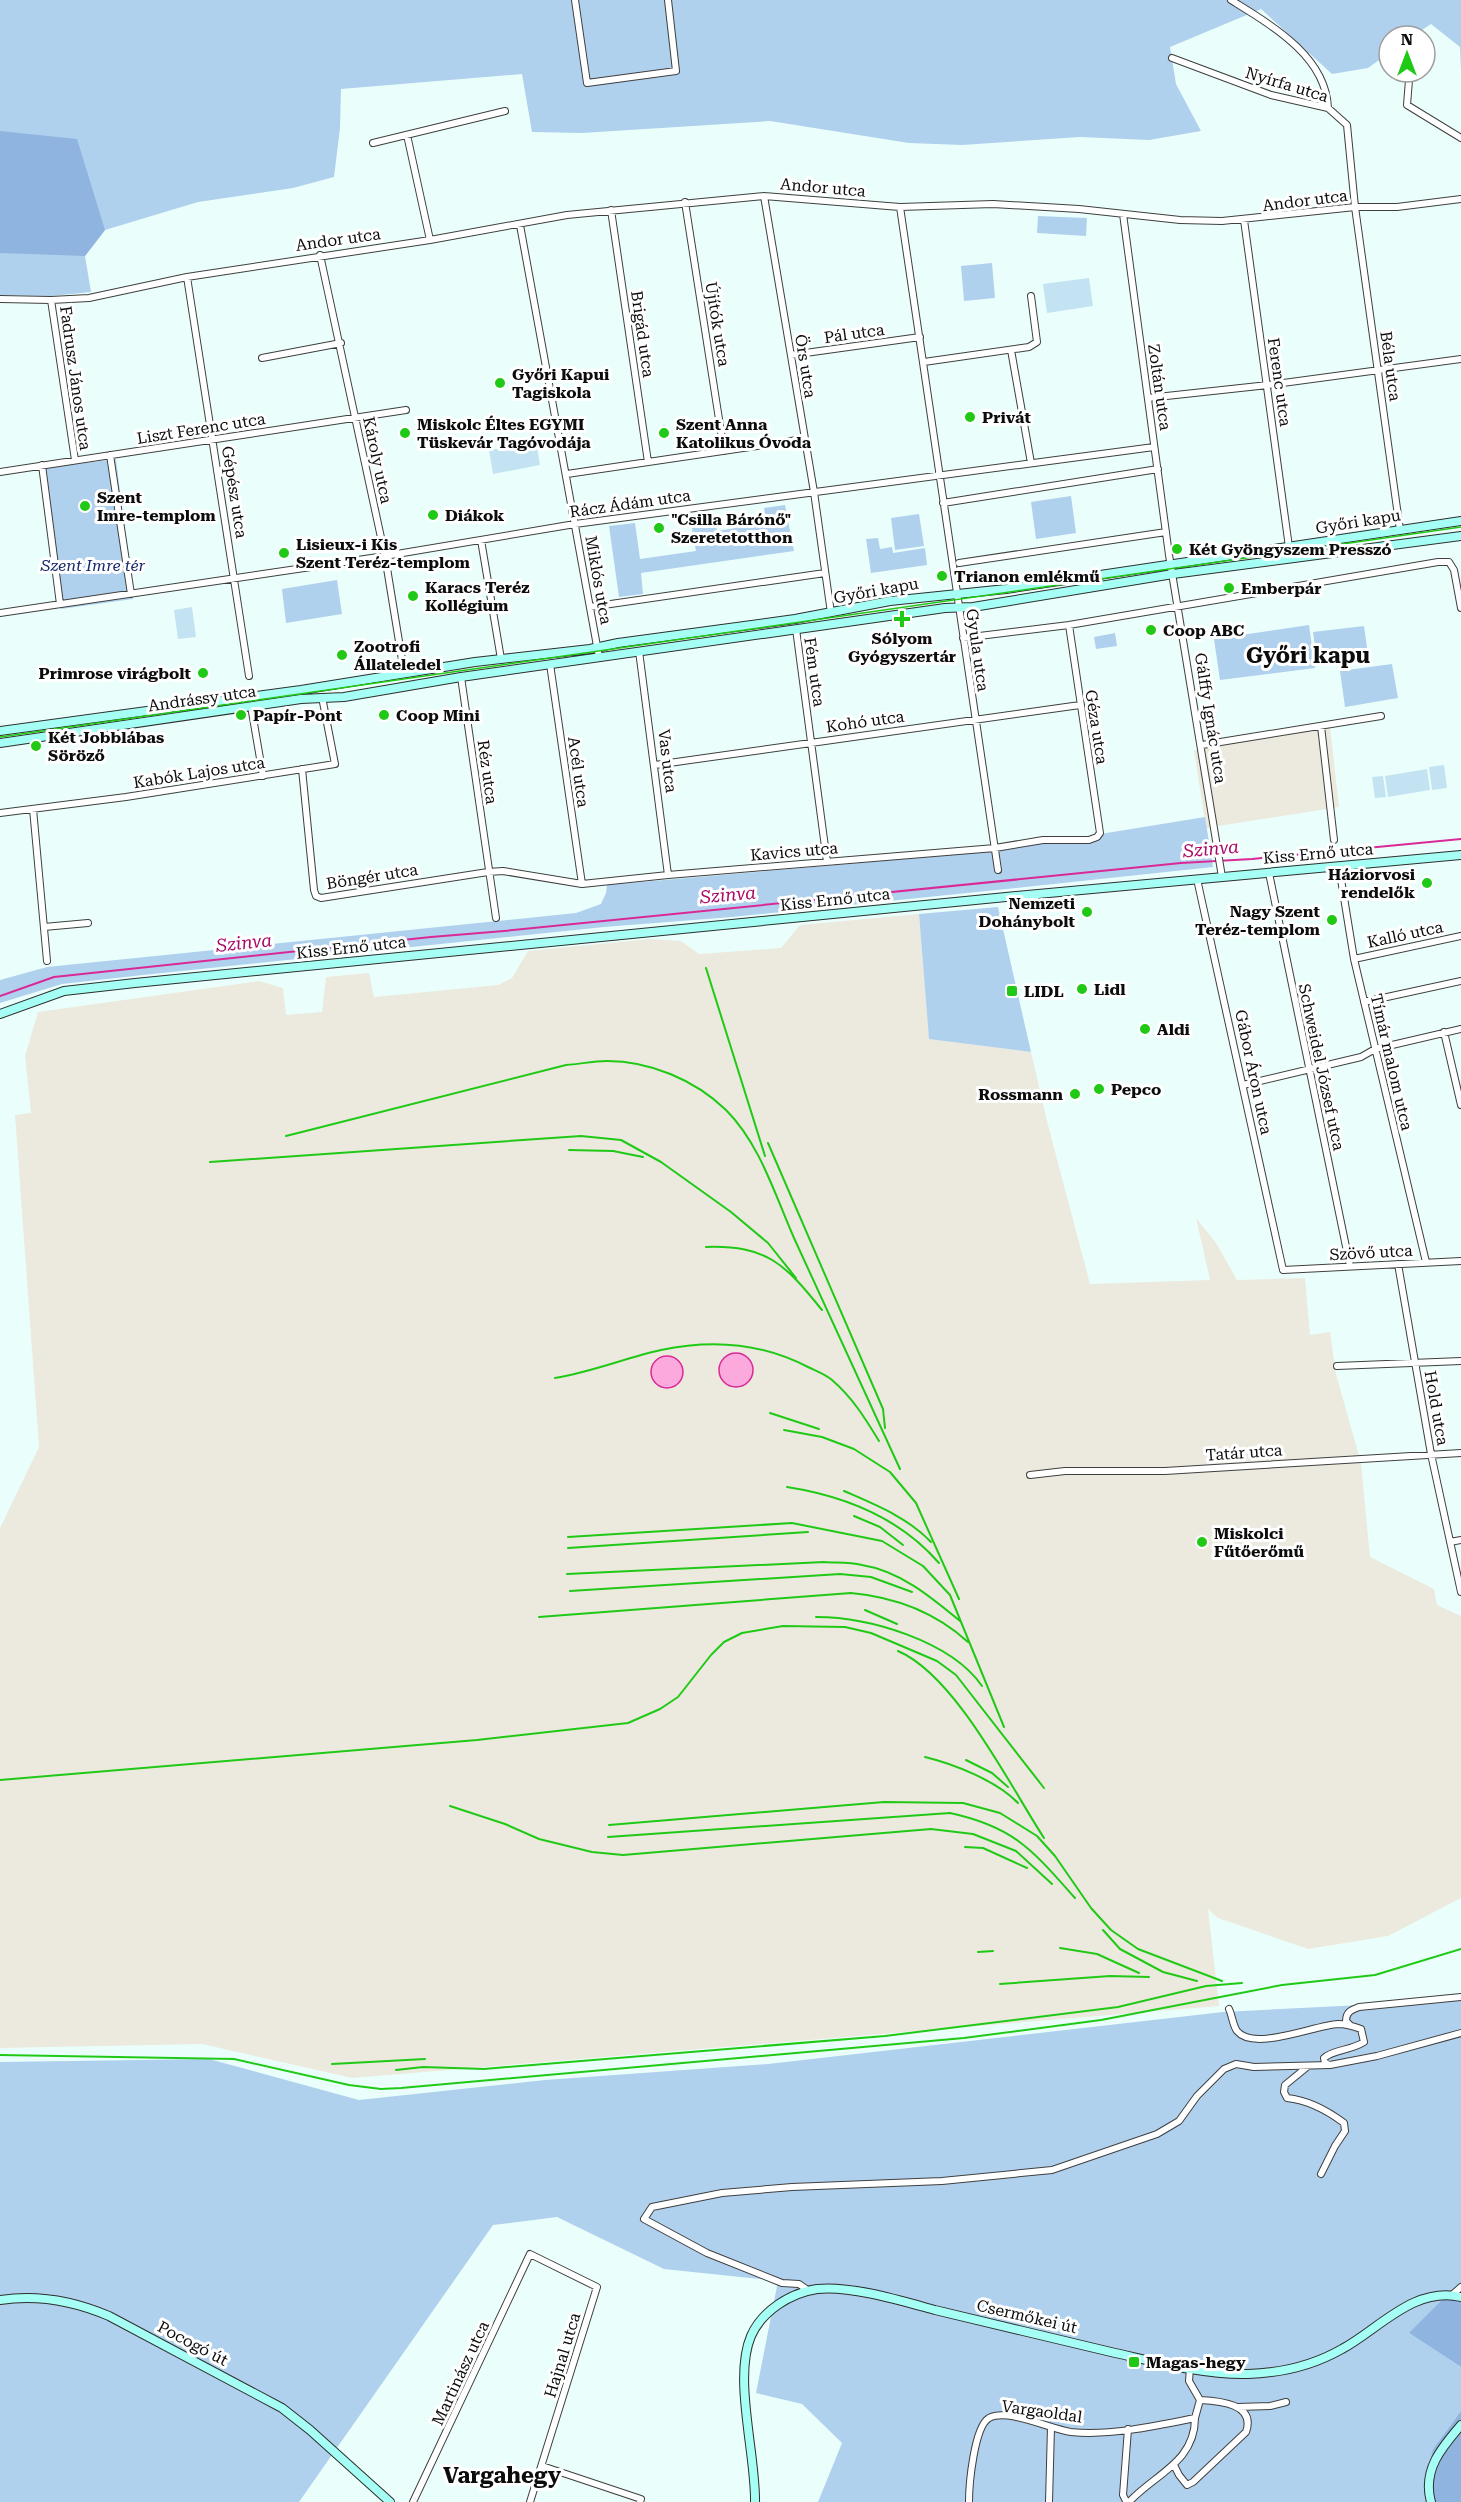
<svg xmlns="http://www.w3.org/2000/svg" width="1461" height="2502" font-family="'Roboto Serif',serif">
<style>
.industrial{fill:#eceadf}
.green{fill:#b0d1ed}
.forest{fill:#8eb4df}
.pitch{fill:#c3e3f3}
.water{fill:#fca9de;stroke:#da2996;stroke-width:1.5}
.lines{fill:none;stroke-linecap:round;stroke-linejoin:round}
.stream{stroke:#da2996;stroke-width:2}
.street-casing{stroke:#3f3f3f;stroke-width:8}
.secondary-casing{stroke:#2e2e2e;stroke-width:10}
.street{stroke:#fff;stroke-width:6}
.secondary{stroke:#a5fff4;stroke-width:8}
.tram{stroke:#21c917;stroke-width:1.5}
.rail{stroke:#21c917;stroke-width:2}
.poi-dot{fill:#21c917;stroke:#fff;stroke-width:2}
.labels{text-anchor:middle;stroke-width:6;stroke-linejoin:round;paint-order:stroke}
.street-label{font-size:16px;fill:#0c0c0c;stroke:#fff}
.poi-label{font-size:16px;font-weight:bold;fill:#0c0c0c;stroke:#fff;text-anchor:start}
.park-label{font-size:16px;font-style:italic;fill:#162869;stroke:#fff}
.water-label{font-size:18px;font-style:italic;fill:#a90a65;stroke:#fff}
.district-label{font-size:22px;font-weight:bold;fill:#0c0c0c;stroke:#fff}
</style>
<rect width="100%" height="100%" fill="#eafffb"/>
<!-- industrial -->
<path class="industrial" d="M 1330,726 L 1339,807 L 1206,828 L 1194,750 Z
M 919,914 L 929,1038 L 1031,1052 L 1047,1121 L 1090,1284 L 1210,1280 L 1196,1218 L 1216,1243 L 1237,1280 L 1305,1278 L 1310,1335 L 1330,1332 L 1336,1374 L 1361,1463 L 1370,1557 L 1434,1589 L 1437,1605 L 1461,1616 L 1461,1898 L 1388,1936 L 1308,1949 L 1218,1918 L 1208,1909 L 1219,2006 L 352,2078 L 202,2044 L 0,2048 L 0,1528 L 39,1447 L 15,1115 L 31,1113 L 25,1056 L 38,1012 L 259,981 L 283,988 L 286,1015 L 322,1012 L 326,977 L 369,973 L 374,997 L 498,985 L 512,978 L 528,951 L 650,939 L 681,941 L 699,954 L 781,948 L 800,925 Z"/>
<!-- green -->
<path class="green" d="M 0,0 L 1461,0 L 1461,70 L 1460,47 L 1431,24 L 1413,36 L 1389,36 L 1389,53 L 1368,68 L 1332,74 L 1261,9 L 1170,47 L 1176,84 L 1201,131 L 1149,140 L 1080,137 L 962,145 L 909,143 L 770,121 L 582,133 L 532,132 L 522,74 L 341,89 L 340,128 L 334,177 L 293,188 L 198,202 L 105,230 L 85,256 L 91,292 L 51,296 L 0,295 Z
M 1038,216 L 1087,218 L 1086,236 L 1037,233 Z
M 992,263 L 995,298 L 964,301 L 961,266 Z
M 116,459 L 133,599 L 61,609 L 46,468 Z
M 1071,496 L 1076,533 L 1036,539 L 1031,502 Z
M 785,505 L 794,551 L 641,573 L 643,594 L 619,597 L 609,526 L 635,523 L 640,559 L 696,551 L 690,518 L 714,514 L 717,531 L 767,523 L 764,508 Z
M 919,514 L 924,546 L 895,550 L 891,518 Z
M 878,538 L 880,549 L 892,547 L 893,553 L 925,548 L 927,565 L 871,573 L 866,539 Z
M 337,580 L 342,614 L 286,623 L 282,589 Z
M 1309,625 L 1315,668 L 1220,680 L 1214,639 Z
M 1364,626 L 1368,655 L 1317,661 L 1313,632 Z
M 1115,633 L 1117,646 L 1096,649 L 1094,637 Z
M 1392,664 L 1398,698 L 1345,707 L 1340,671 Z
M 1205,817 L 1213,867 L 1016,888 L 732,917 L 604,927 L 143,975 L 62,984 L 0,1003 L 0,980 L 47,967 L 576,913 L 601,904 L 606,893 L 607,885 L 996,851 Z
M 998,907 L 1031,1052 L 929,1039 L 919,914 Z
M 1461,1994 L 1461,2296 L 1409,2333 L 1461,2367 L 1461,2411 L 1433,2449 L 1428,2502 L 818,2502 L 842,2443 L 802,2404 L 756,2393 L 778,2281 L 664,2269 L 557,2217 L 493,2225 L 299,2502 L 0,2502 L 0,2062 L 209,2059 L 359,2100 L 545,2080 L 768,2064 L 1223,2012 L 1361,2005 Z"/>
<!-- forest -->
<path class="forest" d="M 0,131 L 77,139 L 105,230 L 85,256 L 0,253 Z
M 1461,2296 L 1461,2367 L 1409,2333 L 1441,2301 Z
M 1461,2411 L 1461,2502 L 1428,2502 L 1424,2492 L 1433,2449 Z"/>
<!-- pitch -->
<path class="pitch" d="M 1089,278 L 1093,306 L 1047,313 L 1043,284 Z
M 536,442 L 540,465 L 493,474 L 489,450 Z
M 192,607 L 196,637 L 178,639 L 174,610 Z
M 1444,765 L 1447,788 L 1432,790 L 1429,767 Z
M 1427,769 L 1430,790 L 1388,797 L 1385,776 Z
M 1383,776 L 1386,797 L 1375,798 L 1372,777 Z"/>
<!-- water -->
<path class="water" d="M719 1370a17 17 0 1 1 34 0a17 17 0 1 1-34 0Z
M651 1372a16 16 0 1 1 32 0a16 16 0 1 1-32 0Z"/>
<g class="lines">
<!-- stream -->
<path class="stream" d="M 0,996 L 54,977 L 431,937 L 504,931 L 1181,863 L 1252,859 L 1461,839"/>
<!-- street casing -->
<g class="street-casing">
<path id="street" d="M 575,0 L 587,83 L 676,71 L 668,0
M 1231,0 C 1271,25 1326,56 1328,108
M 1172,58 L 1271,95 L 1328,108 L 1347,125 L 1355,207 L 1400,530
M 1409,80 L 1407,105 L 1461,138
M 407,135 L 430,240
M 373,143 L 505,111
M 764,196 L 814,492 L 831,613
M 685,202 L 724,451
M 900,207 L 998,870
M 611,210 L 648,462
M 1123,214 L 1169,555 L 1222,877
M 1244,220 L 1289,547
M 520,225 L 599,657
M 320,255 L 385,556 L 404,672
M 187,277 L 249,676
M 0,299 L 51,300 L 89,298 L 187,277 L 430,240 L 567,215 L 764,196 L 900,207 L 993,204 L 1079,209 L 1180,220 L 1222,221 L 1355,207 L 1397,207 L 1461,199
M 51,300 L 75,460
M 1011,350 L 1031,463
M 791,355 L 920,337
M 262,358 L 341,343
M 924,362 L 1029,347 L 1037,342 L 1031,296
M 1148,398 L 1268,385 L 1461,359
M 110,455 L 131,594
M 42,465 L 60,604
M 0,472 L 406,410
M 567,474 L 804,439
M 943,503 L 1158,469
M 481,540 L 501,659
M 959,563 L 1166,532
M 590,607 L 825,573
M 0,613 L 385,556 L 575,524 L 1154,447
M 796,629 L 827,862
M 963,638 L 1069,625 L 1438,562 L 1449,562 L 1454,570 L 1461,608
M 639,651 L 668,875
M 550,664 L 582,884
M 461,677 L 496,918
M 251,706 L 263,776
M 1321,726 L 1334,840
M 1202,745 L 1381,716
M 655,765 L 1080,705
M 302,769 L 314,890 L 316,896 L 321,898 L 488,872 L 503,871 L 582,884 L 668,875 L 995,848 L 1043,840 L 1089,840 L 1097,837 L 1100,833 L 1069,625
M 33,809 L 47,961
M 0,813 L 126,797 L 335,764 L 322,697
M 1339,867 L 1354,959 L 1426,1262
M 1269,873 L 1350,1266
M 1197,879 L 1283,1270 L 1461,1261
M 44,927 L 88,923
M 1354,959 L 1461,936
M 1364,1002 L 1461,981
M 1444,1032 L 1461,1105
M 1243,1085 L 1361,1057 L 1375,1049 L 1461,1029
M 1398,1264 L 1431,1454 L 1461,1592
M 1337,1366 L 1461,1361
M 1030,1475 L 1065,1471 L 1165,1471 L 1461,1453
M 1450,1542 L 1461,1540
M 1229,2009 C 1232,2015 1233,2026 1237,2031 C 1254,2052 1315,2025 1338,2024 C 1346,2024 1353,2026 1361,2029 L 1364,2042 C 1350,2051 1334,2049 1324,2058 L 1325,2063 L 1330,2065 L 1377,2056 L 1461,2033
M 1350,2025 L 1346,2021 C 1346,2012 1351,2010 1359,2007 L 1461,1997
M 1307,2067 L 1285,2085 L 1284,2092 L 1287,2098 C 1307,2100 1328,2111 1344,2123 L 1345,2131 L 1335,2146 L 1321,2174
M 809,2291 L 799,2284 L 782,2283 L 707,2253 L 644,2219 L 652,2207 L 722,2193 L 792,2187 L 942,2181 L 1052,2170 L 1157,2134 L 1179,2121 L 1197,2096 L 1224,2069 L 1236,2064 L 1254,2067 L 1330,2065
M 1452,2295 L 1461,2287
M 1238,2407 L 1270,2406 L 1286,2402
M 1128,2429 L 1123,2495 L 1126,2501 L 1129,2502
M 1174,2465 L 1179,2475 L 1187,2485 L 1193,2482 L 1246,2432 C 1256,2404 1220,2401 1200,2400
M 542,2466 L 641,2499 L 640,2502
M 413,2502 L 530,2254 L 597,2287 L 530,2502
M 969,2502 C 969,2485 974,2427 989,2418 C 1008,2408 1050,2429 1071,2432 C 1110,2436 1156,2426 1195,2418 L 1200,2400 L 1189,2381 L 1190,2368
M 1049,2502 L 1051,2427
M 1129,2502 C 1155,2474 1195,2462 1195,2418"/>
</g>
<!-- secondary casing -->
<g class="secondary-casing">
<path id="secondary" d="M 0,731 L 301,690 L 475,662 L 590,649 L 618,643 L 795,619 L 890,601 L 1006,589 L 1461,521
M 0,743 L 301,699 L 344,697 L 461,677 L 945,608 L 973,607 L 1173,574 L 1461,536
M 0,1014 L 64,991 L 135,983 L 1016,896 L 1461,855
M 0,2300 C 39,2294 74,2301 109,2316 L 282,2408 L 310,2430 L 390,2502
M 755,2502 C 756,2455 733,2378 751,2336 C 762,2311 790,2293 817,2289 C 850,2285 902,2301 935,2310 C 994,2324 1052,2338 1111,2352 C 1156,2362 1202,2375 1248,2374 C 1281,2373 1314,2365 1342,2349 C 1379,2329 1414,2286 1461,2297
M 1431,2502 C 1422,2470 1442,2447 1461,2425"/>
</g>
<!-- street -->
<use href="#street" class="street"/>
<!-- secondary -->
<use href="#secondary" class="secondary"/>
<!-- tram -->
<path class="tram" d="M 0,737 L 1461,527"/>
<!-- rail -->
<path class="rail" d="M 706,968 L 765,1156
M 286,1136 L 566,1065 C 580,1064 593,1061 607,1061 C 650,1061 695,1080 726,1110 C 760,1144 775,1195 794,1238 C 829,1315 864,1392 900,1469
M 768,1143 L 883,1409 L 885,1428
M 569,1150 L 613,1151 L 643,1157
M 210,1162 L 581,1136 L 621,1140 L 661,1162 L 731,1212 L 768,1243 L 796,1278
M 706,1247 C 767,1245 785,1264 822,1310
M 555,1378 C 592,1372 625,1358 661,1350 C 712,1339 762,1343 808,1367 C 816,1371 825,1374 832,1380 C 852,1397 865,1418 879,1441
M 770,1413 L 819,1429
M 784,1430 L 822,1437 L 854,1449 L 890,1472 L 916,1503 L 959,1599
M 787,1487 C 845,1496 900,1518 939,1563
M 844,1491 C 876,1505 907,1517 931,1542
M 854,1516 L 880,1527 L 903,1545
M 568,1537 L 792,1523 L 882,1541 L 923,1566 L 950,1595 L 1004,1727
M 568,1548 L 808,1532
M 567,1574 L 824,1562 C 836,1563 849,1562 862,1565 C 900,1571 931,1597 960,1621
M 570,1591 L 840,1574 L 871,1577 L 912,1592
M 865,1610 L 897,1624
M 539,1617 L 851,1593 C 895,1597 935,1612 968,1642
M 816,1617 C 869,1617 951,1641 982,1686
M 898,1651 C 956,1676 1010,1786 1044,1838
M 925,1757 C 954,1764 997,1781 1018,1803
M 966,1760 L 992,1773 L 1008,1787
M 0,1780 L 477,1740 L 628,1723 L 660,1709 L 678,1697 L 711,1655 L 724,1642 L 742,1633 L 783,1626 L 845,1627 L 871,1633 L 937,1661 L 956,1675 L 1044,1788
M 450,1806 L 505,1824 L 539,1839 L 592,1852 L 623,1855 L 931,1829 L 973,1834 L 1016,1851 L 1052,1884
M 609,1825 L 884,1802 L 963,1803 L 1000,1813 L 1037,1836 L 1055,1856 L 1091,1908 L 1111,1930 L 1138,1949 L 1222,1981
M 608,1837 L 950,1813 C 1015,1827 1033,1851 1075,1898
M 965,1847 L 983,1848 L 1027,1868
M 1103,1930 L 1120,1949 L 1163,1972 L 1197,1981
M 1060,1948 L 1097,1954 L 1139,1973
M 978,1952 L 993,1951
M 1000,1984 L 1110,1976 L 1149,1977
M 0,2055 L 234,2059 L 349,2085 L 381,2089 L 401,2088 L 964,2038 L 1101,2020 L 1282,1985 L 1375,1975 L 1461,1949
M 332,2064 L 425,2059
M 396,2070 L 423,2067 L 484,2069 L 885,2036 L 1118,2007 L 1206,1986 L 1242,1983"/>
</g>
<!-- markers -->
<g class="poi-dot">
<circle cx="500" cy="383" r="6"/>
<circle cx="970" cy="417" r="6"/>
<circle cx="405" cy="433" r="6"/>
<circle cx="664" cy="433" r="6"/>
<circle cx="85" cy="506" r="6"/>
<circle cx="433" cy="515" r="6"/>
<circle cx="659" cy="528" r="6"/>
<circle cx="1177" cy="549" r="6"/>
<circle cx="284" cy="553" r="6"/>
<circle cx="942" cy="576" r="6"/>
<circle cx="1229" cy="588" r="6"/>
<circle cx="413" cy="596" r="6"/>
<path d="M899 610h6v6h6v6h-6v6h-6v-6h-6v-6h6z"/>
<circle cx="1151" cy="630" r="6"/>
<circle cx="342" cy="655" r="6"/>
<circle cx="203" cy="673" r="6"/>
<circle cx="241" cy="715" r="6"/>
<circle cx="384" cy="715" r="6"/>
<circle cx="36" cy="746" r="6"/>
<circle cx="1427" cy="883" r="6"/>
<circle cx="1087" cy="912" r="6"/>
<circle cx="1332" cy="920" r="6"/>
<circle cx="1082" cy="989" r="6"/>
<rect x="1006" y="985" width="12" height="12" rx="3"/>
<circle cx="1145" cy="1029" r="6"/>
<circle cx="1099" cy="1089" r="6"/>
<circle cx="1075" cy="1094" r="6"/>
<circle cx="1202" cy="1542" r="6"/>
<rect x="1128" y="2356" width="12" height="12" rx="3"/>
</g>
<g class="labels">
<!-- street labels -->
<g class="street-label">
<text transform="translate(1287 84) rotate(17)" y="6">Nyírfa utca</text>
<text transform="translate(823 187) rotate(5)" y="6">Andor utca</text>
<text transform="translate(1305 200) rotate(-7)" y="6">Andor utca</text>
<text transform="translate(338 239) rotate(-8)" y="6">Andor utca</text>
<text transform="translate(718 324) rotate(81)" y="6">Újítók utca</text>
<text transform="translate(854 333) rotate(-8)" y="6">Pál utca</text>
<text transform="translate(643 334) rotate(82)" y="6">Brigád utca</text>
<text transform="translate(806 366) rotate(81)" y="6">Örs utca</text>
<text transform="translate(1391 366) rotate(82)" y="6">Béla utca</text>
<text transform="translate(76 378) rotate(82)" y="6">Fadrusz János utca</text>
<text transform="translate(1280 382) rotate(82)" y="6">Ferenc utca</text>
<text transform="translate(1160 387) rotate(82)" y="6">Zoltán utca</text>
<text transform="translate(201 428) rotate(-9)" y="6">Liszt Ferenc utca</text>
<text transform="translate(378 460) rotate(78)" y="6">Károly utca</text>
<text transform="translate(235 492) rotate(81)" y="6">Gépész utca</text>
<text transform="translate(630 503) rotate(-8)" y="6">Rácz Ádám utca</text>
<text transform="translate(1358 521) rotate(-9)" y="6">Győri kapu</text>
<text transform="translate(599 580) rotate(80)" y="6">Miklós utca</text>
<text transform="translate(876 590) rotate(-10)" y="6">Győri kapu</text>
<text transform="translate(978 650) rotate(82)" y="6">Gyula utca</text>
<text transform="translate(815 672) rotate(82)" y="6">Fém utca</text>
<text transform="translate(202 698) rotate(-8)" y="6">Andrássy utca</text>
<text transform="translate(1211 718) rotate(81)" y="6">Gálffy Ignác utca</text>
<text transform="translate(865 721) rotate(-8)" y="6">Kohó utca</text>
<text transform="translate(1097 727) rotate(81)" y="6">Géza utca</text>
<text transform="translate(668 761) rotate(83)" y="6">Vas utca</text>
<text transform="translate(199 772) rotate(-9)" y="6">Kabók Lajos utca</text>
<text transform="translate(488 772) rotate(82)" y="6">Réz utca</text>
<text transform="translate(579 772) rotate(82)" y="6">Acél utca</text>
<text transform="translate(794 851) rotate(-5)" y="6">Kavics utca</text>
<text transform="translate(1318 853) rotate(-5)" y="6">Kiss Ernő utca</text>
<text transform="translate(372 876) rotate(-9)" y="6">Böngér utca</text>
<text transform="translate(835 899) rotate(-6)" y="6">Kiss Ernő utca</text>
<text transform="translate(1405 934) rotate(-12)" y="6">Kalló utca</text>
<text transform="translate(351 947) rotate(-6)" y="6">Kiss Ernő utca</text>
<text transform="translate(1392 1062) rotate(77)" y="6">Tímár malom utca</text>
<text transform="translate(1322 1067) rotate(78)" y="6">Schweidel József utca</text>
<text transform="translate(1254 1072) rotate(78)" y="6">Gábor Áron utca</text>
<text transform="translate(1371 1252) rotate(-3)" y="6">Szövő utca</text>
<text transform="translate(1437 1408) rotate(80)" y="6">Hold utca</text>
<text transform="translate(1244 1452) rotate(-4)" y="6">Tatár utca</text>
<text transform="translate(1027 2316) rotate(13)" y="6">Csermőkei út</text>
<text transform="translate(193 2343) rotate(28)" y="6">Pocogó út</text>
<text transform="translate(562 2355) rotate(-73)" y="6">Hajnal utca</text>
<text transform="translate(460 2373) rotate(-65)" y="6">Martinász utca</text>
<text transform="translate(1042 2411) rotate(8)" y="6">Vargaoldal</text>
</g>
<!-- poi labels -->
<g class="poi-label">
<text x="512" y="380">Győri Kapui<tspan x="512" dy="18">Tagiskola</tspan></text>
<text x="982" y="423">Privát</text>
<text x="417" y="430">Miskolc Éltes EGYMI<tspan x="417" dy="18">Tüskevár Tagóvodája</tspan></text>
<text x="676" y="430">Szent Anna<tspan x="676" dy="18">Katolikus Óvoda</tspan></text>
<text x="97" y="503">Szent<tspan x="97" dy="18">Imre-templom</tspan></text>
<text x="445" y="521">Diákok</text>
<text x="671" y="525">"Csilla Bárónő"<tspan x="671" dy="18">Szeretetotthon</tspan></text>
<text x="296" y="550">Lisieux-i Kis<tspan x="296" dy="18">Szent Teréz-templom</tspan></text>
<text x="1189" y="555">Két Gyöngyszem Presszó</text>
<text x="954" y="582">Trianon emlékmű</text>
<text x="425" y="593">Karacs Teréz<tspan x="425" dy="18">Kollégium</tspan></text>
<text x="1241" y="594">Emberpár</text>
<text x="1163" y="636">Coop ABC</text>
<text x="902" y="644" text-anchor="middle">Sólyom<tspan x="902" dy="18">Gyógyszertár</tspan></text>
<text x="354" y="652">Zootrofi<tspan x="354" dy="18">Állateledel</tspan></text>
<text x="191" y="679" text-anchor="end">Primrose virágbolt</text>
<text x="253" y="721">Papír-Pont</text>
<text x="396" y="721">Coop Mini</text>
<text x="48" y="743">Két Jobblábas<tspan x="48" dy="18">Söröző</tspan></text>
<text x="1415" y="880" text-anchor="end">Háziorvosi<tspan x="1415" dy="18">rendelők</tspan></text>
<text x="1075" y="909" text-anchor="end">Nemzeti<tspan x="1075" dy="18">Dohánybolt</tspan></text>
<text x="1320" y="917" text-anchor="end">Nagy Szent<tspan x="1320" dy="18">Teréz-templom</tspan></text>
<text x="1094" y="995">Lidl</text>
<text x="1024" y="997">LIDL</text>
<text x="1157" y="1035">Aldi</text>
<text x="1111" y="1095">Pepco</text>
<text x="1063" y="1100" text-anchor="end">Rossmann</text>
<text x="1214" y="1539">Miskolci<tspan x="1214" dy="18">Fűtőerőmű</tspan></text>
<text x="1146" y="2368">Magas-hegy</text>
</g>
<!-- park labels -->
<g class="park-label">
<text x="93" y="571">Szent Imre tér</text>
</g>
<!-- water labels -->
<g class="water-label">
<text transform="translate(1211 849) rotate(-5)" y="6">Szinva</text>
<text transform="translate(728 895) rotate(-5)" y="6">Szinva</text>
<text transform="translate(244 943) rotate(-6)" y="6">Szinva</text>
</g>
<!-- district labels -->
<g class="district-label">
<text x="1308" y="663">Győri kapu</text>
<text x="502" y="2483">Vargahegy</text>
</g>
</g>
<!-- north arrow -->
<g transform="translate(1407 54)"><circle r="28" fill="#ffffff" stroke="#9e9e9e" stroke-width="1.5"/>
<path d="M0-4.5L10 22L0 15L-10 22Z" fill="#21c917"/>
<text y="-9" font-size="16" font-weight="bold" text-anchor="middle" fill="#0c0c0c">N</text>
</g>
</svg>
